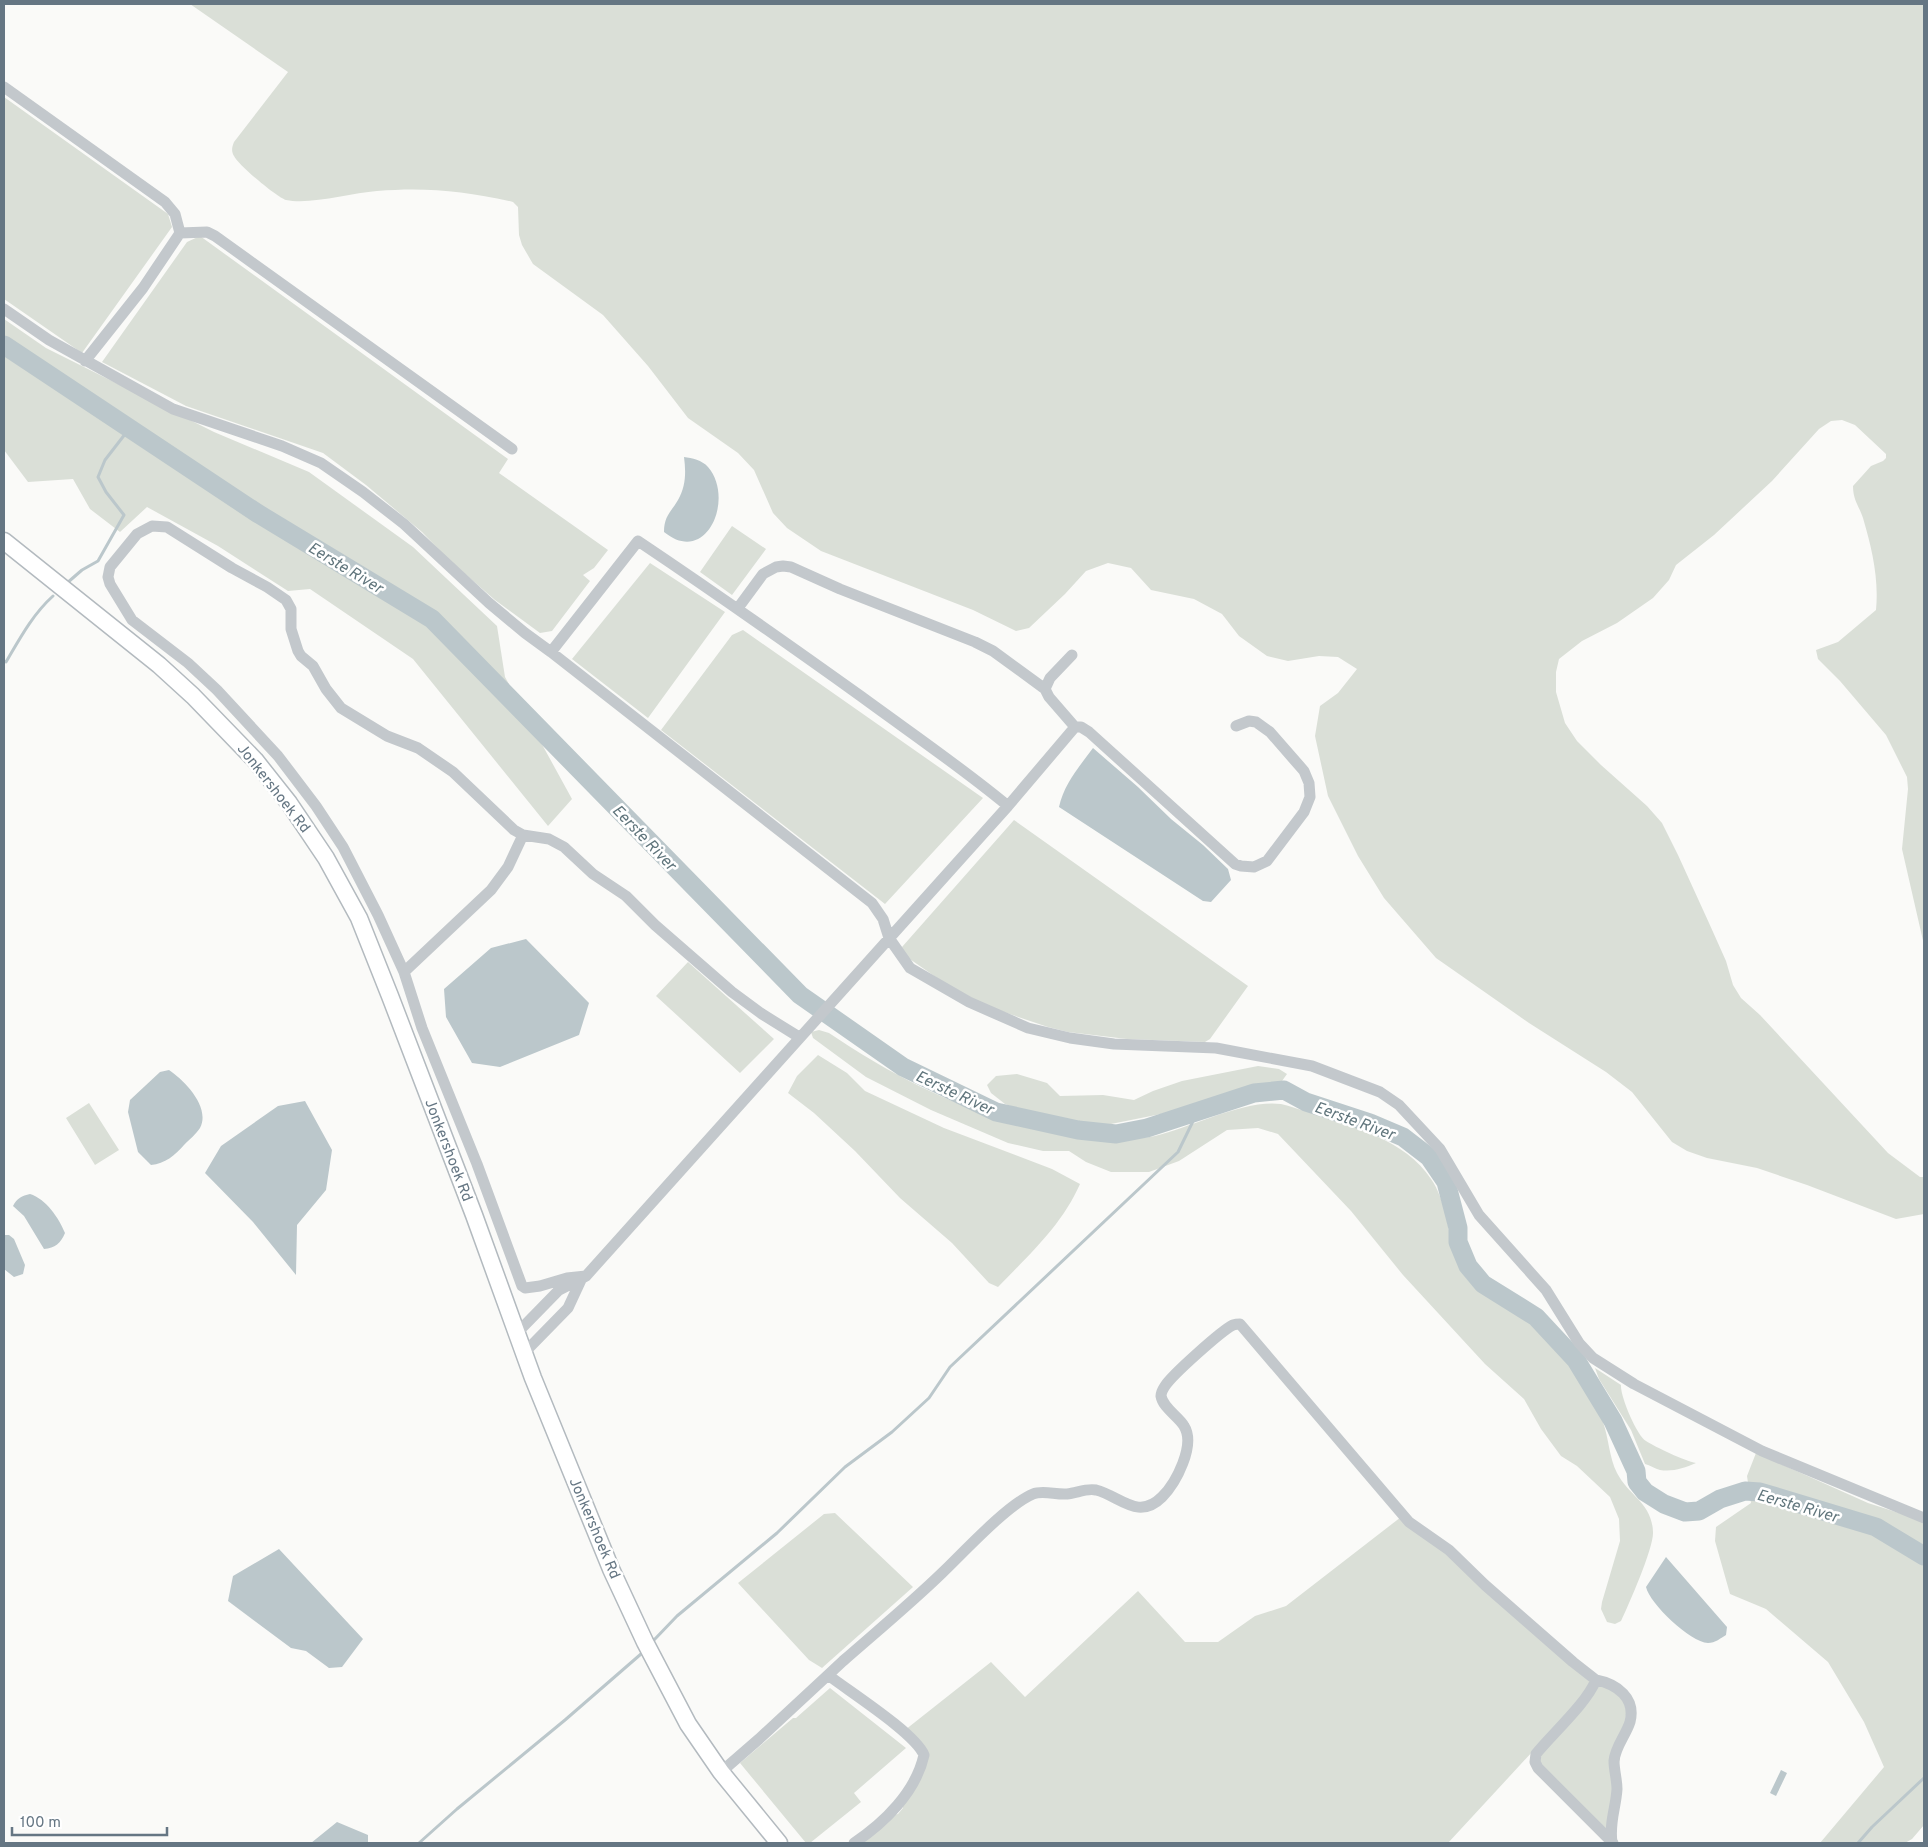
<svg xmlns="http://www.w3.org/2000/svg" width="1928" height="1847" font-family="Overpass,sans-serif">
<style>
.green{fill:#dadfd7}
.water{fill:#bbc7cb}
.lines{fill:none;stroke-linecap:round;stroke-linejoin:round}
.stream{stroke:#bbc7cb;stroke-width:3}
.river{stroke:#bbc7cb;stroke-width:19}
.secondary-casing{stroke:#b3babf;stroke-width:19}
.street{stroke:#c3c8cc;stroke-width:11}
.secondary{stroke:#fff;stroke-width:16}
.labels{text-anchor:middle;stroke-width:5;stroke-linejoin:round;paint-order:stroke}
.street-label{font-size:15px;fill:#657683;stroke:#fff}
.water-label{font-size:16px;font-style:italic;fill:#60757c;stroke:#fff}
</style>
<rect width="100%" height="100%" fill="#fafaf8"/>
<!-- green -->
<path class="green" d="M 190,4 L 1924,4 L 1924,945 L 1902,849 L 1908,789 L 1907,777 L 1886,735 L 1840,681 L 1818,659 L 1816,650 L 1838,642 L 1876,610 C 1879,578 1872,549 1863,518 C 1859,506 1853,500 1853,486 L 1871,466 L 1883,461 L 1886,458 L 1886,454 L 1855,425 L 1842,420 L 1831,421 L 1819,429 L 1772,481 L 1714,535 L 1676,565 L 1669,580 L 1653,598 L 1617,623 L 1582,641 L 1559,659 L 1556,672 L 1556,692 L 1565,723 L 1577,741 L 1601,765 L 1647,806 L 1662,823 L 1678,855 L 1709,923 L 1726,961 L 1733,985 L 1741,998 L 1760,1015 L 1888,1153 L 1920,1177 L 1924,1177 L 1924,1214 L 1896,1219 L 1807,1185 L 1757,1168 L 1707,1158 L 1687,1151 L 1672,1142 L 1632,1092 L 1606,1072 L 1529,1023 L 1436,958 L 1384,898 L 1358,856 L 1328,796 L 1315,736 L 1320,706 L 1338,693 L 1357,669 L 1338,657 L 1319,656 L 1288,661 L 1267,656 L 1239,636 L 1222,614 L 1194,599 L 1151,590 L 1131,568 L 1108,563 L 1086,571 L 1065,594 L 1029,628 L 1016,631 L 973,610 L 821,551 L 787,528 L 773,513 L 754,470 L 738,453 L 688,418 L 648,366 L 603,315 L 533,264 L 522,245 L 519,235 L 518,207 L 513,202 C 465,191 426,187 377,191 C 350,193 311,205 286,200 C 278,198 238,165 234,156 C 231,151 232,147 234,142 L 288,72 Z
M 4,97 L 168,214 L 172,227 L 82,353 L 4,299 Z
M 200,236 L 508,459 L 499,473 L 608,550 L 594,568 L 583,575 L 590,581 L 552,631 L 540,633 L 495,600 L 448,559 L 422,532 L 366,485 L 323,453 L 186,406 L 102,362 L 187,242 Z
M 4,319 L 46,348 L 214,432 L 309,472 L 413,547 L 497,626 L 505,677 L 572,799 L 548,826 L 413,659 L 310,589 L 288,591 L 218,546 L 147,507 L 120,532 L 90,509 L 73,479 L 28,482 L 4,450 Z
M 732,526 L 766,549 L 732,595 L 700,572 Z
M 650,563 L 725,612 L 648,718 L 572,659 Z
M 743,630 L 983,798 L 885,904 L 661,730 L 732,635 Z
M 1014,820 L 1248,986 L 1210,1039 L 1205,1042 L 1127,1039 L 1068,1032 L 1048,1027 L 986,1006 L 940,980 L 904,955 L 902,947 Z
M 688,962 L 774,1039 L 740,1073 L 656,996 Z
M 819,1030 L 829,1033 C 888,1073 952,1106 1020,1125 C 1043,1132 1067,1133 1090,1135 C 1111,1137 1135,1140 1155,1136 C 1192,1127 1245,1099 1281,1104 C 1290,1106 1300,1110 1309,1112 C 1351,1126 1406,1140 1431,1179 C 1438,1189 1442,1201 1445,1212 C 1451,1235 1452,1260 1467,1279 C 1486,1301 1517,1311 1539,1331 C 1565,1354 1592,1388 1603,1422 C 1609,1439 1609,1457 1617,1473 C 1629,1496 1652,1503 1653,1532 C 1654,1547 1629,1604 1621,1621 L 1615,1624 L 1607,1622 L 1601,1609 L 1602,1602 L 1620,1541 L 1619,1519 L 1610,1497 L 1577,1466 L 1561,1456 L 1541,1429 L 1524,1399 L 1485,1364 L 1403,1275 L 1351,1211 L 1278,1134 L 1258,1128 L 1227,1130 L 1179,1161 L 1149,1172 L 1111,1172 L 1086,1162 L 1069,1151 L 1043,1151 L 1008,1143 L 931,1110 L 866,1077 L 813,1038 L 811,1032 Z
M 818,1055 L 847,1073 L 865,1091 L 944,1128 L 1052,1169 L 1080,1184 C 1062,1225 1029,1255 998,1287 L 989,1283 L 952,1243 L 900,1198 L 855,1151 L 814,1113 L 788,1093 L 797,1076 Z
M 1258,1066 L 1279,1069 L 1287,1074 L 1282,1081 L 1171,1112 L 1106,1125 L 1045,1118 L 1005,1104 L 991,1093 L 987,1085 L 996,1076 L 1017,1074 L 1047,1083 L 1060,1096 L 1103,1095 L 1134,1100 L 1153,1091 L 1182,1081 Z
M 89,1103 L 119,1150 L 95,1165 L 66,1118 Z
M 1595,1368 L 1621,1385 C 1620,1396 1637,1436 1646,1441 C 1655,1447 1685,1461 1696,1463 C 1684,1468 1673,1472 1660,1470 C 1655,1469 1650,1465 1645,1464 L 1631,1430 L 1599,1379 Z
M 1756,1453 L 1868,1503 L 1924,1521 L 1924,1825 L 1912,1839 L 1905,1843 L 1820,1843 L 1884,1767 L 1864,1722 L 1828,1662 L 1766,1609 L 1730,1594 L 1715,1541 L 1716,1527 L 1751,1503 L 1747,1476 Z
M 835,1513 L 913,1587 L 822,1668 L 809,1660 L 738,1583 L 824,1514 Z
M 1401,1517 L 1437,1544 L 1592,1680 L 1582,1698 L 1448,1843 L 858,1843 L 893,1815 L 898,1814 L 903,1808 L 902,1804 L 927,1760 L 905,1730 L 991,1662 L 1025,1697 L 1138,1591 L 1185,1642 L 1218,1642 L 1255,1616 L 1286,1606 Z
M 1601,1684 L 1606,1685 L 1627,1703 L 1625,1726 L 1608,1832 L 1538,1764 L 1540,1753 Z
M 830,1688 L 906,1748 L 854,1793 L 861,1802 L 810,1843 L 806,1843 L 740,1763 L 793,1718 L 796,1718 Z"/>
<!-- water -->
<path class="water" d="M 684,457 C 692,458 702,460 708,467 C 735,498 707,567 664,532 C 664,516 671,512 678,500 C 686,486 686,472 684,457 Z
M 1093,748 L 1138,787 L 1171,819 L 1203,845 L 1228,869 L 1231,880 L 1211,902 L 1203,901 L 1059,807 C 1064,784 1079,767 1093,748 Z
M 526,939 L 589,1003 L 579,1035 L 500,1067 L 472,1063 L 446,1017 L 444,989 L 491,948 Z
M 169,1070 C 184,1080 211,1107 200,1128 C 196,1134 189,1140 184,1145 C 175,1155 165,1164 151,1165 L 138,1152 L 128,1112 L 130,1100 L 160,1072 Z
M 305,1101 L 332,1150 L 326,1190 L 297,1225 L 296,1275 L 253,1222 L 205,1173 L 221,1146 L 278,1106 Z
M 30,1194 C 46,1199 59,1218 65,1233 C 61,1243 55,1248 44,1249 L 24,1216 L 13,1206 C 17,1198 22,1196 30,1194 Z
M 4,1235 L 9,1235 L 14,1239 L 25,1265 L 23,1274 L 14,1277 L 4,1269 Z
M 279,1549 L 363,1639 L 342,1667 L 329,1668 L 306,1651 L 291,1648 L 228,1601 L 233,1576 Z
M 1666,1557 L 1727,1627 L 1726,1635 C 1721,1638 1715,1643 1708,1643 C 1690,1642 1650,1604 1646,1587 Z
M 1781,1770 L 1787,1773 L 1776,1796 L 1770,1793 Z
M 337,1822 L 368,1835 L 368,1843 L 311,1843 Z"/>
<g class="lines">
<!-- stream -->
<path class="stream" d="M 67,583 L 82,570 L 98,561 L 124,515 L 106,492 L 98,477 L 105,460 L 129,429
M 4,661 L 6,662 C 20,638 33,614 53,596
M 654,1640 L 677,1616 L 777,1533 L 845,1467 L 892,1432 L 929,1398 L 950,1367 L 1178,1152 L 1197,1113
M 419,1843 L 457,1809 L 565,1720 L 641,1654
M 1858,1843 L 1872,1827 L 1924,1778"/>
<!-- river -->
<path class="river" d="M 4,345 L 257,513 L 432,619 L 800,995 L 903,1067 L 996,1112 L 1078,1130 L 1116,1134 L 1147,1128 L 1254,1093 L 1284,1090 L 1306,1102 L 1370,1123 L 1403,1137 L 1429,1157 L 1446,1182 L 1458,1228 L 1458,1242 L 1468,1266 L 1483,1284 L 1536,1317 L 1576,1360 L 1613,1421 L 1636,1471 L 1637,1482 L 1645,1492 L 1664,1504 L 1685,1512 L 1699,1511 L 1720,1499 L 1745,1491 L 1760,1492 L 1876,1527 L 1924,1556"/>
<!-- secondary casing -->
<g class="secondary-casing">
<path id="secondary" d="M 4,541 L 159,665 L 193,696 L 255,760 L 289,803 L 326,858 L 359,918 L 390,996 L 474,1215 L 533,1378 L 611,1569 L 645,1642 L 688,1724 L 721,1772 L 779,1843"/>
</g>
<!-- street -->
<path class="street" d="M 4,87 L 165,202 L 175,214 L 180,233 L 143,288 L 85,361
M 180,233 L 207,232 L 215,236 L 512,449
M 4,309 L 49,340 L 173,409 L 282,446 L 321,463 L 363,492 L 404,524 L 489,603 L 525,633 L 551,652 L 872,903 L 883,919 L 889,938 L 910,968 L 969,1002 L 1028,1028 L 1070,1038 L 1114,1044 L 1216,1048 L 1312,1066 L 1380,1092 L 1399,1105 L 1440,1149 L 1479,1215 L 1546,1290 L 1579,1343 L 1593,1358 L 1634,1384 L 1762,1451 L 1924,1518
M 738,608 L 763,574 L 776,567 L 783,566 L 791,567 L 840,589 L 975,642 L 993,651 L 1045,689
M 551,652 L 638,541 C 714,592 788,644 862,697 C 911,733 961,767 1008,806
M 1072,655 L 1050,678 L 1045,689 L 1049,697 L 1075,727
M 404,972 L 491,890 L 508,867 L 523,835
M 586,1276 L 567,1278 L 540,1286 L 525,1288 L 522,1286 L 477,1164 L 422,1028 L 404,972 L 378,915 L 343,847 L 316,806 L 278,756 L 217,690 L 188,663 L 132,620 L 110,584 L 108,577 L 110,567 L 137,534 L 152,526 L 167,527 L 232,568 L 267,587 L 286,600 L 291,609 L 291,629 L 298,651 L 301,656 L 313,666 L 326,689 L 341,708 L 387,736 L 418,748 L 453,772 L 514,830 L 523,835 L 549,839 L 564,847 L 593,874 L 626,896 L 655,925 L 732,992 L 762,1014 L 799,1037
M 517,1333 L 559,1290 L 586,1276 L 1008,806 L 1075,727 L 1081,727 L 1089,732 L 1235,864 L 1241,866 L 1254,867 L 1267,861 L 1304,812 L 1310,797 L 1309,783 L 1304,771 L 1270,732 L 1256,722 L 1249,721 L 1236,726
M 524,1353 L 568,1308 L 581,1280
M 828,1675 L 843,1661 C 876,1632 910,1604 942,1573 C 964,1552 1007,1505 1033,1494 C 1043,1490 1056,1495 1067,1494 C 1077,1493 1086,1488 1096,1490 C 1120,1496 1138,1521 1162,1497 C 1176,1483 1196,1445 1184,1426 C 1178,1416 1163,1408 1161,1396 C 1161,1392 1163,1389 1165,1386 C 1172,1375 1221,1331 1233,1325 C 1236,1324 1236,1324 1240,1324 L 1409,1522 L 1449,1550 L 1485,1585 L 1573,1662 L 1596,1680 C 1586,1704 1553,1733 1536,1754 L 1535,1762 L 1538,1768 L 1613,1843
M 1596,1680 C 1617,1684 1636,1698 1630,1722 C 1626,1735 1615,1747 1614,1761 C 1614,1770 1617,1780 1617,1789 C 1616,1807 1609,1823 1612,1842
M 721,1772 L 759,1739 L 828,1675 C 850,1692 915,1733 924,1755 C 916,1792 884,1823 854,1843"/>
<!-- secondary -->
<use href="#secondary" class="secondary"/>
</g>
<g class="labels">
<!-- street labels -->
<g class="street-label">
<text transform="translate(274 788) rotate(52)" y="5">Jonkershoek Rd</text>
<text transform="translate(449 1150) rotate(69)" y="5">Jonkershoek Rd</text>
<text transform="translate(595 1528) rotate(67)" y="5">Jonkershoek Rd</text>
</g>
<!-- water labels -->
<g class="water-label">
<text transform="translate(346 567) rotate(31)" y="6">Eerste River</text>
<text transform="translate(645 837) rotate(46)" y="6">Eerste River</text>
<text transform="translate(955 1092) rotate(25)" y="6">Eerste River</text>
<text transform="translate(1355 1120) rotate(20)" y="6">Eerste River</text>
<text transform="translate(1798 1505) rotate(16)" y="6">Eerste River</text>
</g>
</g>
<!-- border -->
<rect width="1928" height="1847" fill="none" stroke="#657683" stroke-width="10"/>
<!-- scale -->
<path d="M12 1827v8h155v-8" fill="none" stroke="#657683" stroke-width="2.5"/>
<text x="20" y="1827" font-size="15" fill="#657683" stroke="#ffffff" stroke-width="4" paint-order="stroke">100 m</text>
</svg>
